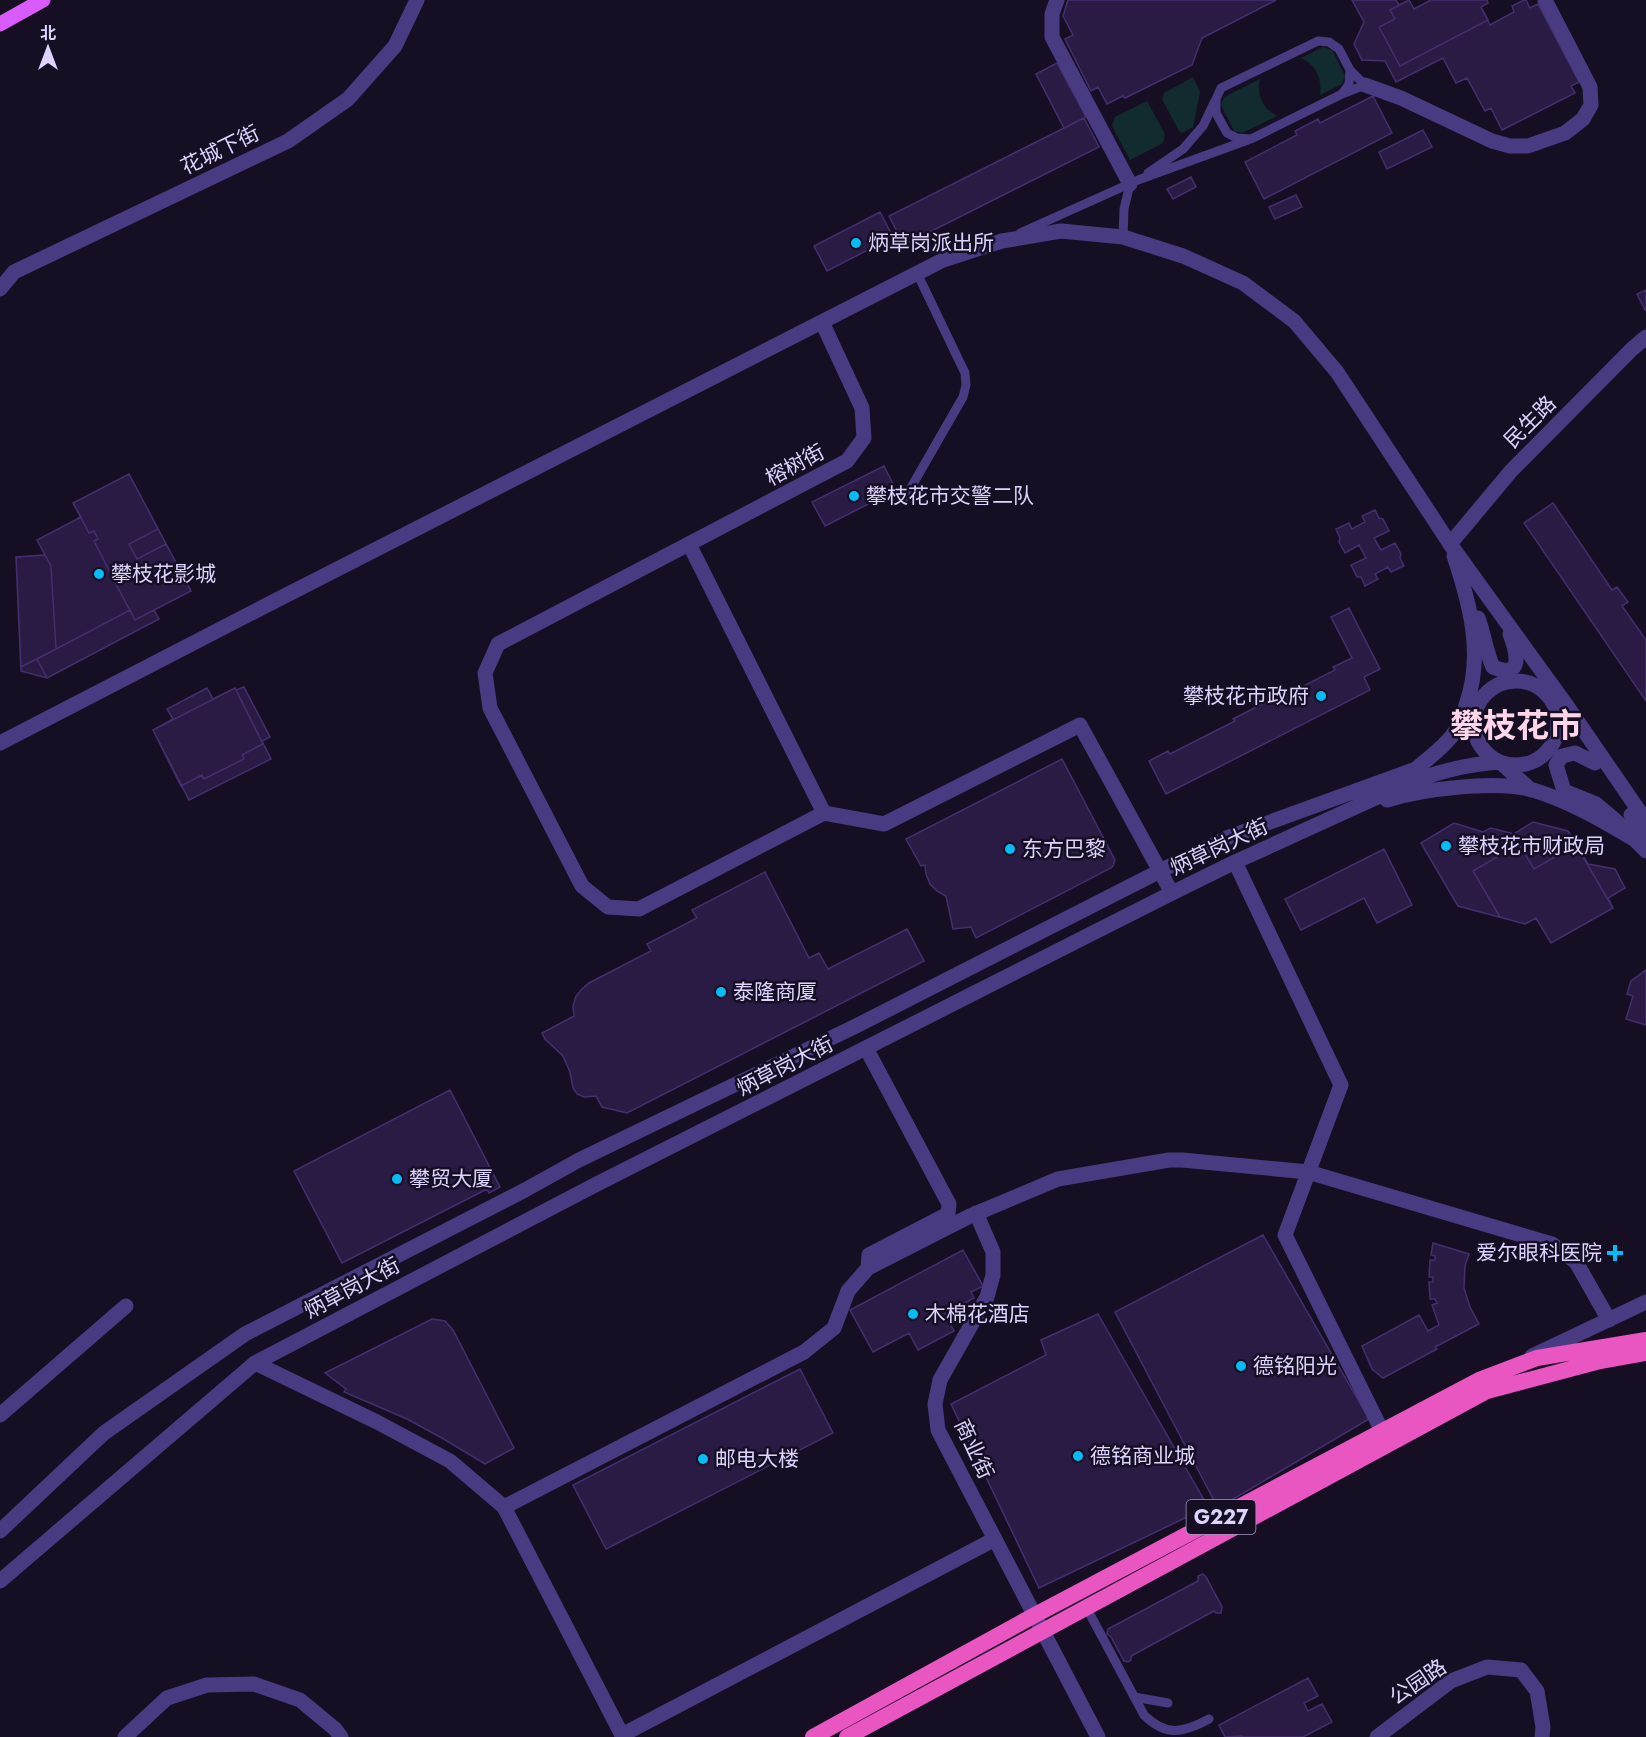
<svg xmlns="http://www.w3.org/2000/svg" width="1646" height="1737" font-family="Jost,'Noto Sans SC',sans-serif">
<style>
.green{fill:#122b2e}
.building{fill:#2a1b44;stroke:#452e70;stroke-width:1.5}
.lines{fill:none;stroke-linecap:round;stroke-linejoin:round}
.service{stroke:#483b82;stroke-width:9}
.pedestrian{stroke:#483b82;stroke-width:15}
.minor{stroke:#483b82;stroke-width:15}
.tertiary{stroke:#483b82;stroke-width:15}
.primary{stroke:#d75cfb;stroke-width:15}
.trunk{stroke:#e956c2;stroke-width:16}
.poi-dot{fill:#06bcf7;stroke:#160f24;stroke-width:2}
.labels{text-anchor:middle;stroke-width:5;stroke-linejoin:round;paint-order:stroke}
.shield{fill:#160f24;stroke:#a298bd;stroke-width:1.5}
.shield-label{font-size:20px;font-weight:bold;fill:#ded3fe}
.street-label{font-size:21px;fill:#ded3fe;stroke:#160f24}
.poi-label{font-size:21px;fill:#ded3fe;stroke:#160f24;text-anchor:start}
.town-label{font-size:33px;font-weight:bold;fill:#fed5e9;stroke:#160f24}
</style>
<rect width="100%" height="100%" fill="#160f24"/>
<!-- green -->
<path class="green" d="M 1323,47 L 1332,50 L 1345,76 L 1342,84 L 1320,95 C 1322,79 1317,65 1301,58 Z
M 1193,77 L 1200,92 L 1193,127 L 1182,133 L 1179,131 L 1162,99 L 1164,93 Z
M 1260,79 C 1256,94 1263,109 1277,116 L 1242,133 L 1234,131 L 1221,105 L 1224,97 Z
M 1147,101 L 1165,134 L 1163,143 L 1130,160 L 1112,126 L 1115,117 Z"/>
<!-- building -->
<path class="building" d="M 1068,0 L 1276,0 L 1202,38 L 1192,65 L 1125,98 L 1123,96 L 1107,104 L 1098,87 L 1091,91 L 1065,39 L 1073,35 L 1063,16 Z
M 1352,0 L 1396,0 L 1399,5 L 1409,0 L 1414,9 L 1431,0 L 1487,0 L 1488,3 L 1481,7 L 1490,25 L 1514,12 L 1512,6 L 1524,0 L 1526,0 L 1530,8 L 1538,4 L 1579,82 L 1571,86 L 1575,93 L 1502,130 L 1491,108 L 1485,111 L 1467,78 L 1456,83 L 1443,58 L 1396,82 L 1385,61 L 1362,60 L 1354,44 L 1364,22 Z
M 1409,0 L 1414,9 L 1431,0 L 1487,0 L 1488,3 L 1481,7 L 1488,20 L 1400,66 L 1379,27 L 1395,19 L 1390,10 Z
M 1057,63 L 1086,117 L 1064,128 L 1036,74 Z
M 1373,96 L 1392,133 L 1264,199 L 1245,162 L 1297,135 L 1295,131 L 1318,119 L 1320,123 Z
M 1084,118 L 1099,147 L 904,245 L 889,216 Z
M 1423,130 L 1432,147 L 1387,169 L 1379,152 Z
M 1191,177 L 1196,187 L 1173,199 L 1167,189 Z
M 1296,195 L 1302,207 L 1275,219 L 1269,207 Z
M 880,212 L 893,237 L 827,271 L 814,246 Z
M 1646,290 L 1646,310 L 1645,310 L 1637,294 Z
M 884,466 L 896,490 L 825,526 L 812,502 Z
M 129,474 L 158,529 L 129,544 L 137,559 L 166,544 L 191,591 L 135,620 L 115,582 L 121,579 L 117,571 L 111,574 L 94,541 L 98,539 L 94,531 L 89,533 L 73,503 Z
M 129,474 L 191,591 L 154,610 L 159,619 L 47,678 L 21,671 L 16,557 L 45,555 L 37,540 L 81,517 L 73,503 Z
M 1553,503 L 1612,590 L 1617,587 L 1628,602 L 1622,606 L 1646,640 L 1646,701 L 1524,523 Z
M 1375,510 L 1379,518 L 1383,519 L 1389,531 L 1374,538 L 1381,550 L 1395,543 L 1401,554 L 1400,558 L 1404,566 L 1391,572 L 1388,567 L 1375,574 L 1378,579 L 1365,586 L 1361,577 L 1357,577 L 1351,565 L 1366,558 L 1359,545 L 1345,553 L 1339,542 L 1340,538 L 1336,529 L 1349,523 L 1352,529 L 1365,522 L 1362,516 Z
M 45,555 L 51,566 L 56,649 L 21,667 L 16,557 Z
M 1349,608 L 1380,669 L 1364,677 L 1370,690 L 1166,794 L 1149,761 L 1168,751 L 1170,754 L 1235,721 L 1233,719 L 1266,702 L 1268,704 L 1335,670 L 1333,667 L 1352,658 L 1331,617 Z
M 130,610 L 135,620 L 154,610 L 159,619 L 47,678 L 37,659 Z
M 244,687 L 270,737 L 262,741 L 271,759 L 189,800 L 153,730 L 173,719 L 167,709 L 207,688 L 213,699 L 235,688 L 236,690 Z
M 235,688 L 263,744 L 242,755 L 244,759 L 204,779 L 202,775 L 181,786 L 153,730 Z
M 1062,759 L 1115,860 L 1113,866 L 1111,868 L 976,938 L 971,927 L 953,929 L 946,896 L 937,891 L 930,884 L 926,874 L 925,865 L 921,866 L 906,839 Z
M 1533,822 L 1568,831 L 1588,864 L 1615,869 L 1625,888 L 1608,898 L 1613,908 L 1551,943 L 1536,918 L 1525,924 L 1458,906 L 1421,843 L 1454,823 L 1483,832 L 1491,828 L 1514,834 Z
M 1519,844 L 1534,869 L 1576,845 L 1613,908 L 1551,943 L 1536,918 L 1525,924 L 1500,917 L 1473,871 Z
M 1384,849 L 1412,905 L 1377,923 L 1364,898 L 1301,930 L 1285,899 Z
M 765,872 L 809,958 L 819,953 L 828,969 L 907,929 L 924,961 L 627,1113 L 602,1107 L 596,1096 L 584,1097 L 577,1094 L 573,1088 L 570,1072 L 563,1056 L 545,1039 L 542,1033 L 574,1016 L 573,1006 L 576,996 L 582,989 L 589,983 L 651,951 L 647,944 L 697,918 L 692,910 Z
M 1646,970 L 1646,1025 L 1626,1019 L 1633,996 L 1627,994 L 1631,981 Z
M 450,1090 L 500,1187 L 489,1193 L 487,1189 L 342,1263 L 294,1171 Z
M 1263,1235 L 1369,1419 L 1218,1508 L 1115,1312 Z
M 1433,1243 L 1469,1254 L 1465,1266 L 1464,1288 L 1470,1307 L 1479,1324 L 1435,1347 L 1437,1349 L 1383,1378 L 1372,1369 L 1362,1346 L 1419,1315 L 1428,1331 L 1439,1325 L 1432,1305 L 1437,1303 L 1435,1299 L 1430,1299 L 1429,1282 L 1433,1282 L 1433,1277 L 1429,1277 L 1430,1260 L 1435,1260 L 1435,1256 L 1431,1255 Z
M 963,1250 L 983,1286 L 971,1292 L 974,1298 L 945,1314 L 954,1331 L 918,1350 L 909,1333 L 873,1352 L 850,1310 Z
M 1098,1314 L 1208,1507 L 1039,1588 L 951,1404 L 1046,1355 L 1041,1340 Z
M 432,1319 L 445,1321 L 453,1330 L 514,1448 L 485,1464 L 442,1438 L 407,1419 L 344,1392 L 346,1389 L 325,1373 Z
M 800,1369 L 833,1433 L 606,1549 L 573,1485 Z
M 1203,1574 L 1206,1577 L 1222,1607 L 1221,1613 L 1216,1613 L 1214,1611 L 1131,1656 L 1131,1660 L 1128,1662 L 1124,1661 L 1111,1637 L 1107,1634 L 1108,1629 L 1198,1581 L 1198,1576 Z
M 1308,1678 L 1318,1696 L 1304,1703 L 1308,1711 L 1322,1704 L 1332,1722 L 1303,1737 L 1243,1737 L 1242,1736 L 1225,1737 L 1219,1725 Z"/>
<g class="lines">
<!-- service -->
<path class="service" d="M 1318,41 L 1329,42 L 1339,49 L 1350,70 L 1349,84 L 1342,94 L 1251,139 L 1237,138 L 1227,133 L 1216,113 L 1216,99 L 1221,88 Z
M 1342,94 L 1365,85 L 1350,70
M 1148,173 L 1183,149 L 1203,126 L 1215,101
M 1020,233 L 1138,180 L 1248,140
M 1123,237 L 1124,209 L 1130,184
M 905,498 L 963,397 L 966,385 L 965,373 L 917,273
M 1085,1605 L 1144,1715 C 1166,1737 1183,1733 1209,1719
M 1134,1697 L 1168,1703"/>
<!-- pedestrian -->
<path class="pedestrian" d="M 255,1363 L 377,1422 L 450,1461 L 504,1507 L 622,1735 L 995,1539
M 504,1507 L 804,1352"/>
<!-- minor -->
<path class="minor" d="M 1057,0 L 1052,14 L 1052,37 L 1130,184
M 1365,85 L 1401,98 L 1492,141 L 1510,146 L 1528,146 L 1565,133 L 1583,119 L 1591,105 L 1590,87 L 1545,0
M 822,322 L 862,408 L 864,438 L 847,461 L 498,644 L 485,673 L 490,708 L 582,886 L 608,907 L 639,909 L 824,813 L 884,824 L 1080,725 L 1172,893
M 689,544 L 824,813
M 1450,544 L 1511,471 L 1632,349 L 1646,337
M 1235,862 L 1341,1085 L 1285,1235 L 1382,1431
M 866,1048 L 949,1204 L 948,1214 L 869,1255 L 868,1268
M 976,1213 L 993,1252 L 993,1275 L 987,1297 L 940,1380 L 935,1404 L 938,1430 L 1098,1737
M 804,1352 L 834,1328 L 848,1291 L 868,1268 L 970,1216 L 1058,1179 L 1169,1160 L 1182,1160 L 1308,1172 L 1552,1244 L 1576,1262 L 1609,1320
M 0,1415 L 126,1306
M 125,1737 L 167,1698 L 207,1685 L 254,1684 L 300,1700 L 335,1729 L 341,1737
M 1377,1737 L 1451,1681 L 1487,1667 L 1521,1670 L 1537,1691 L 1543,1727 L 1542,1737"/>
<!-- tertiary -->
<path class="tertiary" d="M 0,289 L 14,272 L 288,141 L 348,99 L 395,46 L 417,0
M 1478,618 C 1484,634 1486,652 1493,667 C 1524,680 1517,652 1510,634
M1474 723a42 42 0 1 1 84 0a42 42 0 1 1-84 0Z
M 0,743 L 265,606 L 943,260 L 1002,241 L 1061,231 L 1123,237 L 1183,256 L 1243,283 L 1294,321 L 1337,372 L 1450,544 L 1567,706 L 1646,821
M 1595,763 L 1575,753 L 1562,756 L 1556,765 L 1564,791 L 1596,804 L 1615,820 L 1646,851
M 1387,800 C 1423,789 1496,780 1533,790 C 1569,801 1600,819 1632,838
M 1631,815 L 1646,837
M 1532,1356 L 1646,1302
M 0,1531 L 104,1433 L 245,1334 L 525,1190 L 579,1160 L 856,1026 L 1160,871 L 1229,837 L 1416,769 C 1431,756 1448,744 1458,727 C 1462,721 1464,712 1466,705 C 1484,655 1470,604 1454,556
M 0,1581 L 255,1363 L 593,1186 L 1172,893 L 1235,862 L 1404,785 C 1436,772 1466,764 1500,762 L 1531,790"/>
<!-- primary -->
<path class="primary" d="M 0,24 L 43,0"/>
<!-- trunk -->
<path class="trunk" d="M 813,1737 L 1035,1615 L 1479,1380 L 1537,1358 L 1646,1340
M 847,1737 L 1487,1391 L 1600,1361 L 1646,1353"/>
</g>
<!-- markers -->
<g class="poi-dot">
<circle cx="856" cy="243" r="6"/>
<circle cx="854" cy="496" r="6"/>
<circle cx="99" cy="574" r="6"/>
<circle cx="1321" cy="696" r="6"/>
<circle cx="1446" cy="846" r="6"/>
<circle cx="1010" cy="849" r="6"/>
<circle cx="721" cy="992" r="6"/>
<circle cx="397" cy="1179" r="6"/>
<path d="M1612 1244h6v6h6v6h-6v6h-6v-6h-6v-6h6z"/>
<circle cx="913" cy="1314" r="6"/>
<circle cx="1241" cy="1366" r="6"/>
<circle cx="1078" cy="1456" r="6"/>
<circle cx="703" cy="1459" r="6"/>
</g>
<g class="labels">
<!-- shield labels -->
<rect class="shield" x="1186.5" y="1500" width="69" height="34" rx="4.5"/>
<g class="shield-label">
<text x="1221" y="1524">G227</text>
</g>
<!-- street labels -->
<g class="street-label">
<text transform="translate(220 150) rotate(-26)" y="7">花城下街</text>
<text transform="translate(1530 422) rotate(-45)" y="7">民生路</text>
<text transform="translate(795 465) rotate(-28)" y="7">榕树街</text>
<text transform="translate(1219 847) rotate(-25)" y="7">炳草岗大街</text>
<text transform="translate(785 1066) rotate(-27)" y="7">炳草岗大街</text>
<text transform="translate(352 1288) rotate(-28)" y="7">炳草岗大街</text>
<text transform="translate(974 1449) rotate(65)" y="7">商业街</text>
<text transform="translate(1418 1682) rotate(-34)" y="7">公园路</text>
</g>
<!-- poi labels -->
<g class="poi-label">
<text x="868" y="250">炳草岗派出所</text>
<text x="866" y="503">攀枝花市交警二队</text>
<text x="111" y="581">攀枝花影城</text>
<text x="1309" y="703" text-anchor="end">攀枝花市政府</text>
<text x="1458" y="853">攀枝花市财政局</text>
<text x="1022" y="856">东方巴黎</text>
<text x="733" y="999">泰隆商厦</text>
<text x="409" y="1186">攀贸大厦</text>
<text x="1602" y="1260" text-anchor="end">爱尔眼科医院</text>
<text x="925" y="1321">木棉花酒店</text>
<text x="1253" y="1373">德铭阳光</text>
<text x="1090" y="1463">德铭商业城</text>
<text x="715" y="1466">邮电大楼</text>
</g>
<!-- town labels -->
<g class="town-label">
<text x="1516" y="737">攀枝花市</text>
</g>
</g>
<!-- north arrow -->
<g transform="translate(48 48)" stroke="#160f24" stroke-width="4.5" paint-order="stroke">
<path d="M0-4.5L10 22L0 15L-10 22Z" fill="#ded3fe"/>
<text y="-9" font-size="16" font-weight="bold" text-anchor="middle" fill="#ded3fe">北</text>
</g>
</svg>
